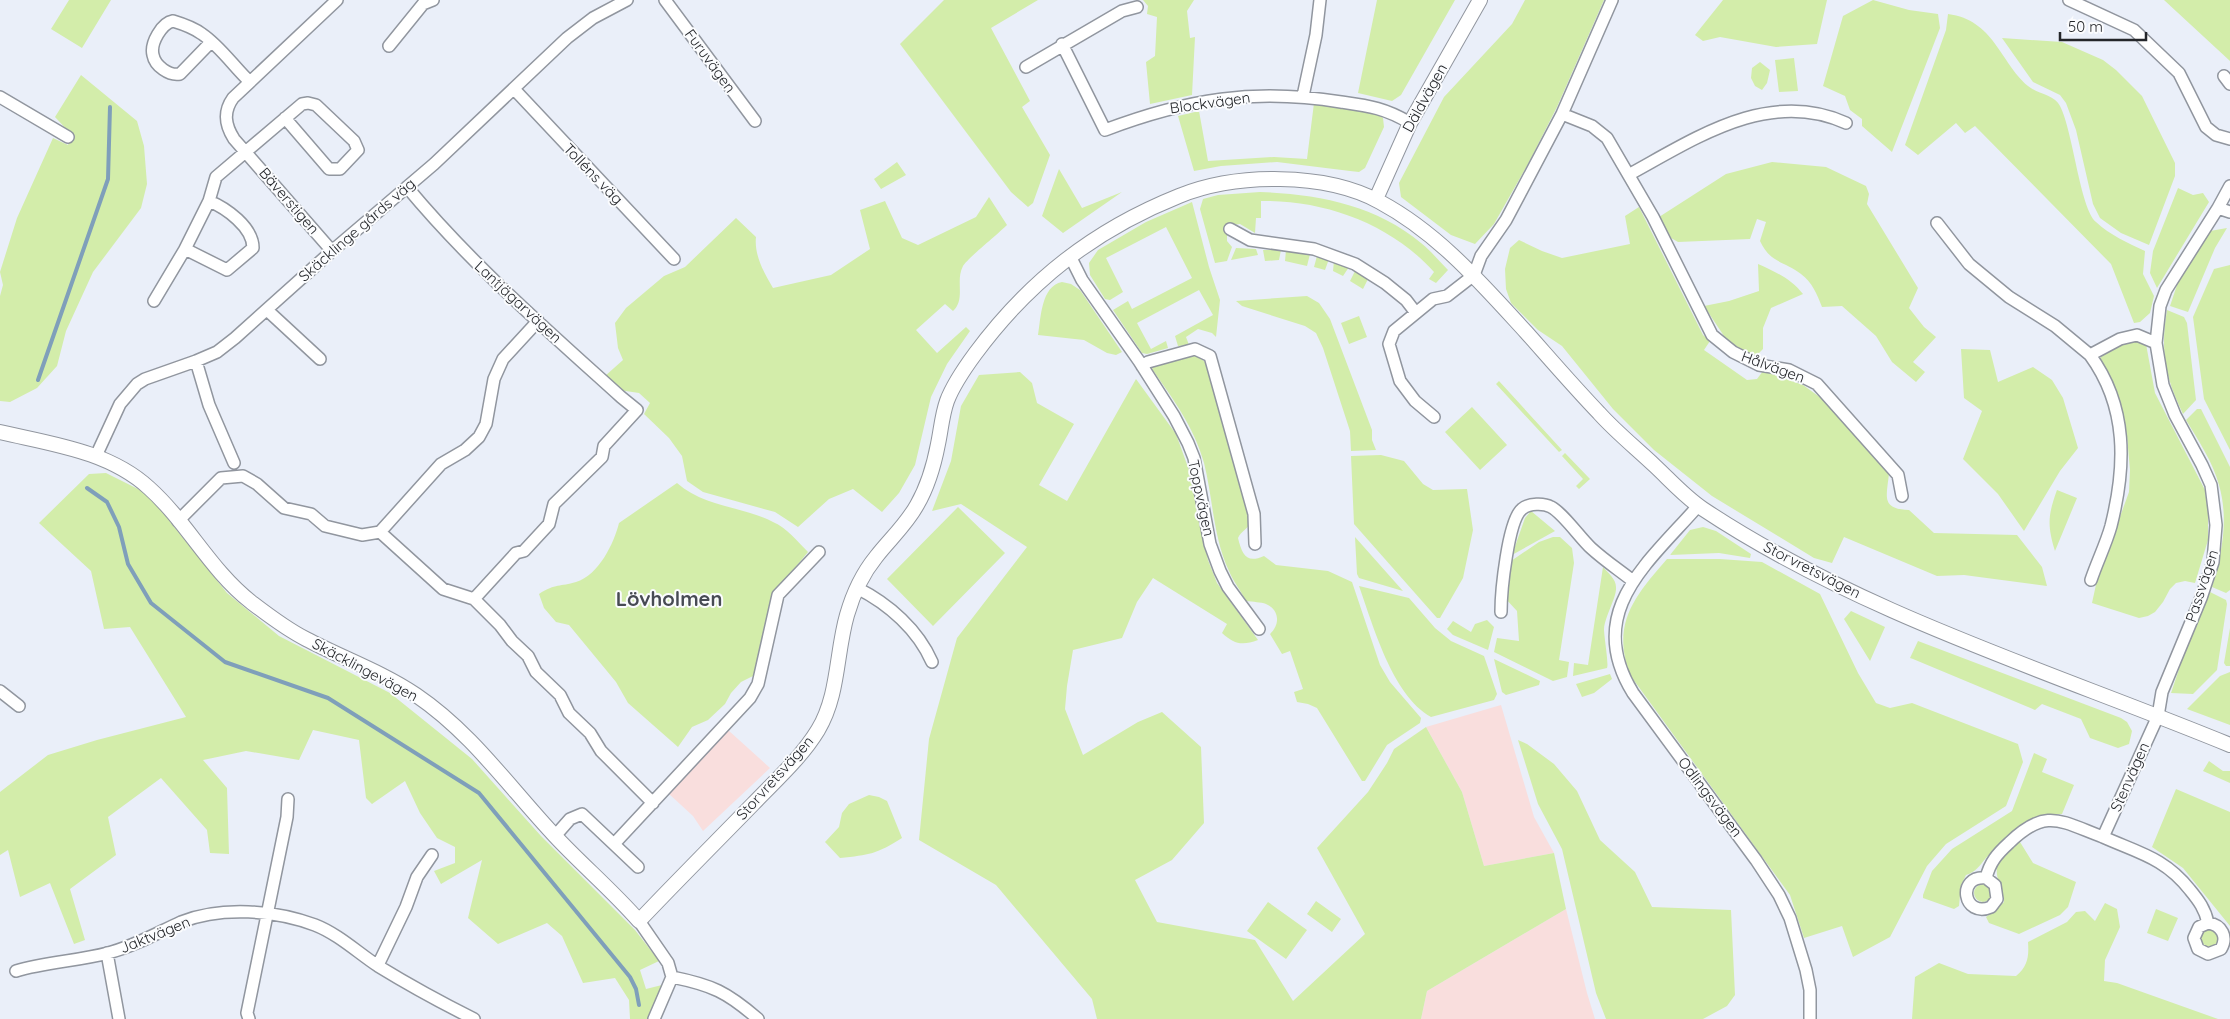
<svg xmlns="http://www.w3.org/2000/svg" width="2230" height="1019" font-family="Quicksand,sans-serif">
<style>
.education{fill:#f9dedd}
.green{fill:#d3edaa}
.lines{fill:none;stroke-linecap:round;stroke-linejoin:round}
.stream{stroke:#7f9fba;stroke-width:4}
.minor-casing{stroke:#91969f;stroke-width:14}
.tertiary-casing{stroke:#91969f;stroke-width:16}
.minor{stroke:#fff;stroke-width:11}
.tertiary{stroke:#fff;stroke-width:14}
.labels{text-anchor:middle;stroke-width:4;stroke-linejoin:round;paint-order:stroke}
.street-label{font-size:15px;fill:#24262a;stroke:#fbfcfe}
.district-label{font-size:20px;font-weight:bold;fill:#474b53;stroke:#fbfcfe}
</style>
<rect width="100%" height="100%" fill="#eaeff9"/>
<!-- education -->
<path class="education" d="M 1501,705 L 1534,817 L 1554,853 L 1484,866 L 1462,792 L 1426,727 Z
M 728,730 L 770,768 L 703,831 L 693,816 L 668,793 Z
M 1566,909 L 1587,993 L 1595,1019 L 1421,1019 L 1427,991 Z"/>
<!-- green -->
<path class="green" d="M 69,0 L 111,0 L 82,48 L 51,29 Z
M 944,0 L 1038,0 L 991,28 L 1030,101 L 1022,107 L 1050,155 L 1033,203 L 1028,207 L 1011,192 L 900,44 Z
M 1143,0 L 1194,0 L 1187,11 L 1190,38 L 1195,37 L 1192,95 L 1150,104 L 1146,62 L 1155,56 L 1157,17 L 1147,14 L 1148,6 Z
M 1377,0 L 1455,0 L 1401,95 L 1392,101 L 1358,93 Z
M 1525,0 L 1604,0 L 1557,107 L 1528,164 L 1494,224 L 1475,244 L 1451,235 L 1401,197 L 1399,183 L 1444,97 L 1512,24 Z
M 1723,0 L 1827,0 L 1817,44 L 1776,47 L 1720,37 L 1703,41 L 1695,35 Z
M 1873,0 L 1909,10 L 1938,14 L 1940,28 L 1892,152 L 1862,126 L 1862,119 L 1850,110 L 1845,96 L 1823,86 L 1843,16 Z
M 2164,0 L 2230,0 L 2230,61 Z
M 1948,14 C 1994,20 2000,62 2028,86 C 2037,94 2055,95 2060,106 C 2073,131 2080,208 2096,222 C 2110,235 2128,243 2145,251 L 2143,274 L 2154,296 L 2150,313 L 2140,322 L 2134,323 L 2111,264 L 1975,126 L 1965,133 L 1956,123 L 1918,155 L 1905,145 L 1946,30 Z
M 2002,38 L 2062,42 L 2103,60 L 2116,70 L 2142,96 L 2175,163 L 2175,176 L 2149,245 L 2121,233 L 2100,218 L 2093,204 L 2076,130 L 2066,103 L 2060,95 L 2033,82 Z
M 1794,58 L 1798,91 L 1779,92 L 1775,60 Z
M 1760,62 L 1770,70 L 1767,83 L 1762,90 L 1755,86 L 1751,78 L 1752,68 Z
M 81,75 L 137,121 L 144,146 L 147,184 L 141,208 L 93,272 L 66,331 L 57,366 L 37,388 L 10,402 L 0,401 L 0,296 L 3,285 L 0,272 L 17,218 L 53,138 L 68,145 L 71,134 L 55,117 Z
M 1314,103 L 1376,114 L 1383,118 L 1384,127 L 1365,168 L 1359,172 L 1350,171 L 1277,162 L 1221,166 L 1194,171 L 1178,116 L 1199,111 L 1208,161 L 1274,157 L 1307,159 Z
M 897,162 L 906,175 L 881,189 L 874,179 Z
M 1772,162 L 1826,167 L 1866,186 L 1869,194 L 1867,204 L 1918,288 L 1909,308 L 1924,327 L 1936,337 L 1913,362 L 1925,372 L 1916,382 L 1892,362 L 1876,336 L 1842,306 L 1822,307 C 1817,294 1812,282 1801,274 C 1784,261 1770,263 1760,241 L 1766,222 L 1757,219 L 1750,239 L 1678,242 L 1671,238 L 1659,217 L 1726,174 Z
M 1059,169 L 1082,208 L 1122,192 L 1063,233 L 1042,216 Z
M 2178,188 L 2193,195 L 2203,193 L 2209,202 L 2157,288 L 2150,273 L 2153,251 Z
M 1260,192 C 1317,194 1376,205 1421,243 C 1431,251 1439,261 1448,270 L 1436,283 L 1429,279 L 1434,272 C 1391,224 1325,200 1261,201 L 1261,218 L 1256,218 L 1255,233 L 1240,224 L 1227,226 L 1227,241 L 1232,247 L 1227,261 L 1215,263 L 1200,209 L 1203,199 L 1218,195 Z
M 989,197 L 1007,225 C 998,234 968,258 963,266 C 955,281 966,299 953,311 L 945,304 L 916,330 L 937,353 L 966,327 L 970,331 L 947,364 L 931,397 L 915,465 L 899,493 L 882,512 L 853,489 L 829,499 L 798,527 L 775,512 L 703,492 L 687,481 L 682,456 L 669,438 L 644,414 L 650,403 L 639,393 L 619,390 L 605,376 L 623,360 L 618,348 L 615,323 L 626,308 L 664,276 L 685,267 L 736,218 L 756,237 C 754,255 764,273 773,288 L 831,275 L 870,249 L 860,210 L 885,201 L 902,238 L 918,245 L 976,217 Z
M 1192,202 L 1209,267 L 1220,300 L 1216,337 L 1212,333 L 1198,329 L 1186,337 L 1189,345 L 1178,346 L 1175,336 L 1213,315 L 1199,290 L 1137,323 L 1151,349 L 1166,341 L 1168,348 L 1147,354 L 1142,353 L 1113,310 L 1128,301 L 1132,309 L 1192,278 L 1166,227 L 1106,258 L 1123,292 L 1110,300 L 1105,299 L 1090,275 L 1089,263 L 1098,250 L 1146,222 Z
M 1639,207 L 1703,335 L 1710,341 L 1704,350 L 1747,380 L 1757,379 L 1763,371 L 1803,385 L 1821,398 L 1889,473 C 1887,496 1880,509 1909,510 L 1934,533 L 2017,535 L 2042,567 L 2047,586 L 1964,575 L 1937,576 L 1844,537 L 1832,563 L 1814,558 L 1712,496 L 1654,450 L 1613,409 L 1562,346 L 1538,330 L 1511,303 L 1506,289 L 1505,269 L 1510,248 L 1519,240 L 1542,251 L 1562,258 L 1630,244 L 1625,216 Z
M 2227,228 L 2215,248 L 2188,312 L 2170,306 L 2178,282 L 2210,231 Z
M 1236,248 L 1256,249 L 1258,255 L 1231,260 Z
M 1263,250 L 1281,250 L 1279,260 L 1265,261 Z
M 1286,250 L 1310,254 L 1307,266 L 1285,261 Z
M 1317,256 L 1329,259 L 1325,270 L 1314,267 Z
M 1334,261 L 1349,267 L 1343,276 L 1333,271 Z
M 1758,264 C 1776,272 1791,279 1803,294 L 1771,308 L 1763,328 L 1763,349 L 1755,357 L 1728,342 L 1704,306 L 1729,301 L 1759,291 Z
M 2230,265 L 2230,450 L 2204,399 L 2193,317 L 2214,269 Z
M 1355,271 L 1368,279 L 1363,289 L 1350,281 Z
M 1062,282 L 1071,284 L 1080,290 L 1122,352 L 1116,355 L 1107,353 L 1084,340 L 1038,335 C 1041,318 1041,286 1062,282 Z
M 1307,296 L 1319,303 L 1330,319 L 1372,430 L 1372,440 L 1376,450 L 1351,451 L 1350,431 L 1323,348 L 1316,333 L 1305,326 L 1242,306 L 1236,301 Z
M 2167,310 L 2184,317 L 2187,323 L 2196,400 L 2183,414 C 2165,377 2160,351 2167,310 Z
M 1359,316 L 1367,337 L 1349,344 L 1341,323 Z
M 2128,341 L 2140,341 L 2146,344 L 2155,393 L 2205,490 L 2208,513 L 2208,540 L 2195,583 L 2185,581 L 2176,583 L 2170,589 L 2163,602 L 2155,612 L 2148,616 L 2139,618 L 2092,603 L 2097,580 L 2129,492 L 2130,470 L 2127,436 L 2116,394 L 2101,365 L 2100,358 L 2112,348 Z
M 1961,349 L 1990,350 L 1998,382 L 2033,367 L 2052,380 L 2063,398 L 2078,448 L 2060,471 L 2024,531 L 1998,494 L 1963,459 L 1982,411 L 1964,398 Z
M 1196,356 L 1204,361 L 1208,368 L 1251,522 C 1248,529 1241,531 1238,538 C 1242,554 1246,564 1264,556 L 1276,565 L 1328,571 L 1352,582 L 1380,665 L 1390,682 L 1421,718 L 1420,723 L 1387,745 L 1365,781 L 1362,781 L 1317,708 L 1308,704 L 1297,702 L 1294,692 L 1303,689 L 1290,651 L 1282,654 L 1270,634 C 1280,625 1280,610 1266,604 C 1261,602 1253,602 1246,601 C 1241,591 1233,581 1229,571 C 1213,537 1213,498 1204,463 C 1194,427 1173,399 1152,369 L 1154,365 L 1177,358 Z
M 1020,372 L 1032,383 L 1037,403 L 1074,424 L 1039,485 L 1067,501 L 1136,379 L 1176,434 L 1189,470 L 1208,560 L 1217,583 L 1258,640 C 1242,646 1234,644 1222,633 L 1227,624 L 1153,578 L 1137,602 L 1122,638 L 1073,650 L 1067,686 L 1065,709 L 1083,755 L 1138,722 L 1162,712 L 1201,747 L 1204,823 L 1172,860 L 1135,880 L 1157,922 L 1255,940 L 1293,1001 L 1365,934 L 1317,848 L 1368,792 L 1387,763 L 1394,749 L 1426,727 L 1462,792 L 1484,866 L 1554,853 L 1566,909 L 1427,991 L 1421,1019 L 1097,1019 L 1092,999 L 996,885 L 919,840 L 929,739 L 957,638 L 1027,547 L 961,504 L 932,511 L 951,461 L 961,406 L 979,375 Z
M 1499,381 L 1562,450 L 1559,452 L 1496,384 Z
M 1472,407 L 1507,445 L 1480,470 L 1445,432 Z
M 2197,409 L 2201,409 L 2230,467 L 2230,590 L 2226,593 L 2212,587 C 2222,553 2229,520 2219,485 C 2213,462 2198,440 2186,420 Z
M 1565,453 L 1590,479 L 1579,489 L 1576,486 L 1583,479 L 1562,456 Z
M 1381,455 L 1404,461 L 1423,484 L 1433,490 L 1467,489 L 1473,530 L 1463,578 L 1440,618 L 1437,618 L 1354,524 L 1351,456 Z
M 106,473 L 148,494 L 227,593 L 279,636 L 390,693 L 472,759 L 541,836 L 635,930 L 659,961 L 640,970 L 646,989 L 666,984 L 650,1019 L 630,1019 L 629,1000 L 615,978 L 583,983 L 562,936 L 547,923 L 498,944 L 468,918 L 482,860 L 441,884 L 434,871 L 455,863 L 455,847 L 437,838 L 420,813 L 405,781 L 372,804 L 366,798 L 359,740 L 313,730 L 299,760 L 246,751 L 203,760 L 227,788 L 229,854 L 210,853 L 207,830 L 161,778 L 108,817 L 116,855 L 70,889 L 85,940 L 74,944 L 50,883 L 20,897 L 8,850 L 0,855 L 0,792 L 48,755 L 97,740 L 186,717 L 130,627 L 104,629 L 91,571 L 39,523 L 89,474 Z
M 677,483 C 704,507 742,506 773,522 C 787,528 798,542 808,552 L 772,596 L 757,674 L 741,682 L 731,693 L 725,704 L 708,720 L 692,727 L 678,747 L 628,703 L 616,682 L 569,625 L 556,622 L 544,608 L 539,594 C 556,583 560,587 576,582 C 599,575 614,543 619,523 Z
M 2057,490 L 2077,498 L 2055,551 C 2047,525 2048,515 2057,490 Z
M 958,507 L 1005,553 L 933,626 L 887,579 Z
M 1531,511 L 1555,531 L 1512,555 L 1525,518 Z
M 1703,527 L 1716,531 L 1751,554 L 1750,558 L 1719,553 L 1670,555 L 1690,530 Z
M 1355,537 L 1403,591 L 1359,578 L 1357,574 Z
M 1553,537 L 1560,537 L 1572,548 L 1574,563 L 1559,660 L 1569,662 L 1567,677 L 1553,681 L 1494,652 L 1497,638 L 1519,641 L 1517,611 L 1504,597 L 1511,561 L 1539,542 Z
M 1667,559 L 1720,559 L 1762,562 L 1820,594 L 1858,673 L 1876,703 L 1890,708 L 1912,703 L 2018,744 L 2023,762 L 2006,806 L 1946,844 L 1927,866 L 1890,937 L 1853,957 L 1842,926 L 1804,938 L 1790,895 L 1630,675 C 1611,623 1635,596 1667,559 Z
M 1603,567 C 1608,573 1616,579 1616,587 C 1617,597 1605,616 1604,629 C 1604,637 1609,664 1607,668 L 1573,676 L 1574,663 L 1588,665 Z
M 1359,586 L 1409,598 L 1435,628 L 1451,641 L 1484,656 L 1497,694 L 1494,700 L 1431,717 C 1392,695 1373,625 1359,586 Z
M 2210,592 L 2226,600 L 2227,604 L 2217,670 L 2193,694 L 2171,693 L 2183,657 Z
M 1851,611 L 1885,627 L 1870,661 L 1844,619 Z
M 1487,620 L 1494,627 L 1488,650 L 1453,635 L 1447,629 L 1453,621 L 1471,632 L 1475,624 Z
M 2230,628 L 2230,666 L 2226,666 L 2224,663 Z
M 1918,641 L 2121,718 L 2127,722 L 2132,731 L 2129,744 L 2118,748 L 2090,738 L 2081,719 L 2042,704 L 2035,710 L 1913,659 L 1910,658 Z
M 1494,659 L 1540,681 L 1539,685 L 1506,695 L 1502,692 Z
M 2230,672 L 2230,725 L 2187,709 L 2220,676 Z
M 1610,674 L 1612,679 L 1594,693 L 1582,697 L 1576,684 Z
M 1518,740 L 1527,744 L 1554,764 L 1577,791 L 1600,840 L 1635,872 L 1652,907 L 1731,910 L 1735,995 L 1727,1006 L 1703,1019 L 1606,1019 L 1596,993 L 1562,849 L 1538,804 Z
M 2034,753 L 2047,759 L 2042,772 L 2074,785 L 2062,814 C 2030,814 2008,835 1986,858 C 1980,865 1976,872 1966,875 L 1961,885 L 1959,906 L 1954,909 L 1923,898 L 1923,895 L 1932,871 L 1952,849 L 2012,811 Z
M 2209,761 L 2223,771 L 2230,771 L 2230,783 L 2203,771 Z
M 2176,789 L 2230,812 L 2230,926 L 2183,868 L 2152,847 Z
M 869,795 L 879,797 L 887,801 L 902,838 C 877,854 869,855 840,858 L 825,842 L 839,827 L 842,813 L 849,804 Z
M 2016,842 L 2020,842 L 2033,863 L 2076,882 L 2068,907 L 2060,915 L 2019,934 L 1989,923 L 1986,917 L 2004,902 C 1995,867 1990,868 2016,842 Z
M1974 893a9 9 0 1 1 18 0a9 9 0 1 1-18 0Z
M 1316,901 L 1341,919 L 1332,932 L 1307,914 Z
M 1268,902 L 1307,930 L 1286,959 L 1247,931 Z
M 2105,903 L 2117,909 L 2120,927 L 2105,960 L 2104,981 L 2117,983 L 2218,1019 L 1912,1019 L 1915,977 L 1939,963 L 1968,974 L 2016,976 C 2028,966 2029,956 2028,942 L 2067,922 L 2076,912 L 2085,911 L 2095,921 Z
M 2156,909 L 2178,918 L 2168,941 L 2147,933 Z
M2201 938a9 9 0 1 1 18 0a9 9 0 1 1-18 0Z"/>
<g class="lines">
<!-- stream -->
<path class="stream" d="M 38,380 L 108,179 L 110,107
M 87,488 L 107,502 L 119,527 L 128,564 L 151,603 L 225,662 L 328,698 L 479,793 L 630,977 L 636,989 L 639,1005"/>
<!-- minor casing -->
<g class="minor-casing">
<path id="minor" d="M 665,0 L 755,121
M 2069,0 L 2134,30 L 2179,73 L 2206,127 L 2216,135 L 2230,139
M 211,42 L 180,74 C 169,76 155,66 153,55 C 150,43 162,23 173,21 C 183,24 194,28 202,34 C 220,46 234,67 250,82
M 1062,44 L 1105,130 C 1187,99 1254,88 1341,102 C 1369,106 1385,108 1410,123
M 389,46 L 423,4 L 433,0
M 1026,67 L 1122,11 L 1137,7
M 2224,76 L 2230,84
M 514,89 L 674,259
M 1303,96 L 1316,35 L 1320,0
M 0,97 L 68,137
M 1562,114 L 1592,126 L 1607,138 L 1653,217 L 1712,335 L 1733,352 L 1759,365 L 1789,370 L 1817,384 L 1898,475 L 1902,496
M 1630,174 C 1696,138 1769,88 1846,123
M 407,187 C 471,264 547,330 621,397 L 637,410 L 604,446 L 602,457 L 554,504 L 549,524 L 524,551 L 516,553 L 474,599
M 2218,208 L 2230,186
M 1937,223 L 1969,264 L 2009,297 L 2055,326 L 2090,355 L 2120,339 L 2137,335 L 2156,343
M 1230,229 L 1250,240 L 1314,249 L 1355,264 L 1385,283 L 1406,300 L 1416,313
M 185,249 L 227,270 L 253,248 C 253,227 226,208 209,201
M 332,251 L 234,139 C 225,125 223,112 233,98 L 337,0
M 1070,256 L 1082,280 L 1139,361 L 1174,416 L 1188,443 L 1194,458 L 1210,544 L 1220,571 L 1228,587 L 1259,629
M 154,301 L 185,249 L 209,201 L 216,177 L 302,104 L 308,103 L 316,105 L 354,141 L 358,150 L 340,169 L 329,169 L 285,118
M 267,310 L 320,359
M 2090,355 C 2128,407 2126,466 2111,526 C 2106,544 2097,562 2091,580
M 196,361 L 209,405 L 234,463
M 1142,366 L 1148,362 L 1195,349 L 1210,356 L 1254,514 L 1255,544
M 1434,417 L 1415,401 L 1400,381 L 1389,344 L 1394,331 L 1433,299 L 1447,296 L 1474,275 L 1481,256 L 1506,220 L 1562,114 L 1612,0
M 96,456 L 120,404 L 137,384 L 145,379 L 196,361 L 217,352 L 235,338 L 332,251 L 434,164 L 567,38 L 593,18 L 627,0
M 1698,506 C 1648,563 1583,612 1633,693 L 1756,860 L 1779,895 L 1790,918 L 1806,970 L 1810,990 L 1810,1019
M 178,521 L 221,478 L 243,476 L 257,484 L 284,508 L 311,514 L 325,526 L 362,535 L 380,532 L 443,589 L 474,599 L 500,625 L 512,641 L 528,656 L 536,672 L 560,695 L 569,713 L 590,733 L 601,751 L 653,803
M 380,532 L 441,464 L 465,450 L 479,437 L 486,424 L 494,379 L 503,359 L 538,321
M 857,588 C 889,604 918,630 932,662
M 1501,612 C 1501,592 1508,520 1522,509 C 1529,503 1544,503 1551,507 C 1563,513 1580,538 1591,548 C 1604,560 1619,570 1633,581
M 0,691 L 19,706
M 555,836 L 570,819 L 582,814 L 638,867
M 2103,837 C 2139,853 2165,858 2190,890 C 2199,901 2205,909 2208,923 C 2222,925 2228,937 2221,949 L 2208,954 L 2198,949 L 2194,938 L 2199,927 L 2208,923
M 614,844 L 750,698 L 758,684 L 778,595 L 819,552
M 1986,878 L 1995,885 L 1997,899 L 1991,907 C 1963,919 1956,875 1986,878 C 1990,862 1997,854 2009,843 C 2046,807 2060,821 2103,837 L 2158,716 L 2162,692 L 2201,598 L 2213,562 L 2216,525 L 2211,485 L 2202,465 L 2175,415 L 2163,385 L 2156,343 L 2160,306 L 2166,290 L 2218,208 L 2230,212
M 639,921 L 668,963 L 672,977
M 107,953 L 119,1019
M 378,965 L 406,907 L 417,877 L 432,855
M 16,971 C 46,962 78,961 108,953 C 135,946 157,933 181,922 C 221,906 276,910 315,925 C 338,934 357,952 378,966 C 409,985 442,1003 474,1019
M 672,977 C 712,985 727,992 758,1019
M 249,1019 L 247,1013 L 287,817 L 288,799
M 654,1019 L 672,977"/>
</g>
<!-- tertiary casing -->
<g class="tertiary-casing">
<path id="tertiary" d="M 1376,199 L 1410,123 L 1480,0
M 0,432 C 51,444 109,451 149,488 C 187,522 210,570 251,602 C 268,615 286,629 306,639 C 342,658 382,672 416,695 C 472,733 509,787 555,836 C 582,865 613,891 639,921 C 676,882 715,843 753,804 C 775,781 801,758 818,730 C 839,695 836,653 847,615 C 853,594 863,573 876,557 C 890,539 906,525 917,505 C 928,486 934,465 938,444 C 941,430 942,415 947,401 C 953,385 964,369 975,354 C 1029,281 1094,230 1179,196 C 1236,173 1325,172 1380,202 C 1438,233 1482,284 1526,332 C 1550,359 1574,387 1599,413 C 1616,432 1636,448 1655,466 C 1670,480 1685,497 1703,509 C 1861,614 2055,673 2230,745"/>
</g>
<!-- minor -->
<use href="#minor" class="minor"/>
<!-- tertiary -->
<use href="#tertiary" class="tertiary"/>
</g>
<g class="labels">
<!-- street labels -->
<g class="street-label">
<text transform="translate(710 61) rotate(54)" y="5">Furuvägen</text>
<text transform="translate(1425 98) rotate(-61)" y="5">Däldvägen</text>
<text transform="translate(1210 103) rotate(-8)" y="5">Blockvägen</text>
<text transform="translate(593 174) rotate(46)" y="5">Tolléns väg</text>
<text transform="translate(289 201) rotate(49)" y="5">Bäverstigen</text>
<text transform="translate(357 230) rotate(-41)" y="5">Skäcklinge gårds väg</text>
<text transform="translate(518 302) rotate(43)" y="5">Lantjägarvägen</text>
<text transform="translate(1773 367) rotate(20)" y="5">Hålvägen</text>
<text transform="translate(1201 498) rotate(78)" y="5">Toppvägen</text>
<text transform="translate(1812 570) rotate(27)" y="5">Storvretsvägen</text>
<text transform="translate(2202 586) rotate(-72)" y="5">Passvägen</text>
<text transform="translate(365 670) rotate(28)" y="5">Skäcklingevägen</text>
<text transform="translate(2130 777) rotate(-66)" y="5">Stenvägen</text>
<text transform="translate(775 778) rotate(-48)" y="5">Storvretsvägen</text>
<text transform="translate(1710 797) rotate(53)" y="5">Odlingsvägen</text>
<text transform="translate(155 935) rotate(-22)" y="5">Jaktvägen</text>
</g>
<!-- district labels -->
<g class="district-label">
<text x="669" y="606">Lövholmen</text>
</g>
</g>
<!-- scale -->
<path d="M2060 32v8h86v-8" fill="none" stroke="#24262a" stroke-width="2.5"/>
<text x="2068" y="32" font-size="15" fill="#24262a" stroke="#fbfcfe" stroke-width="4" paint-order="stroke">50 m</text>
</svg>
